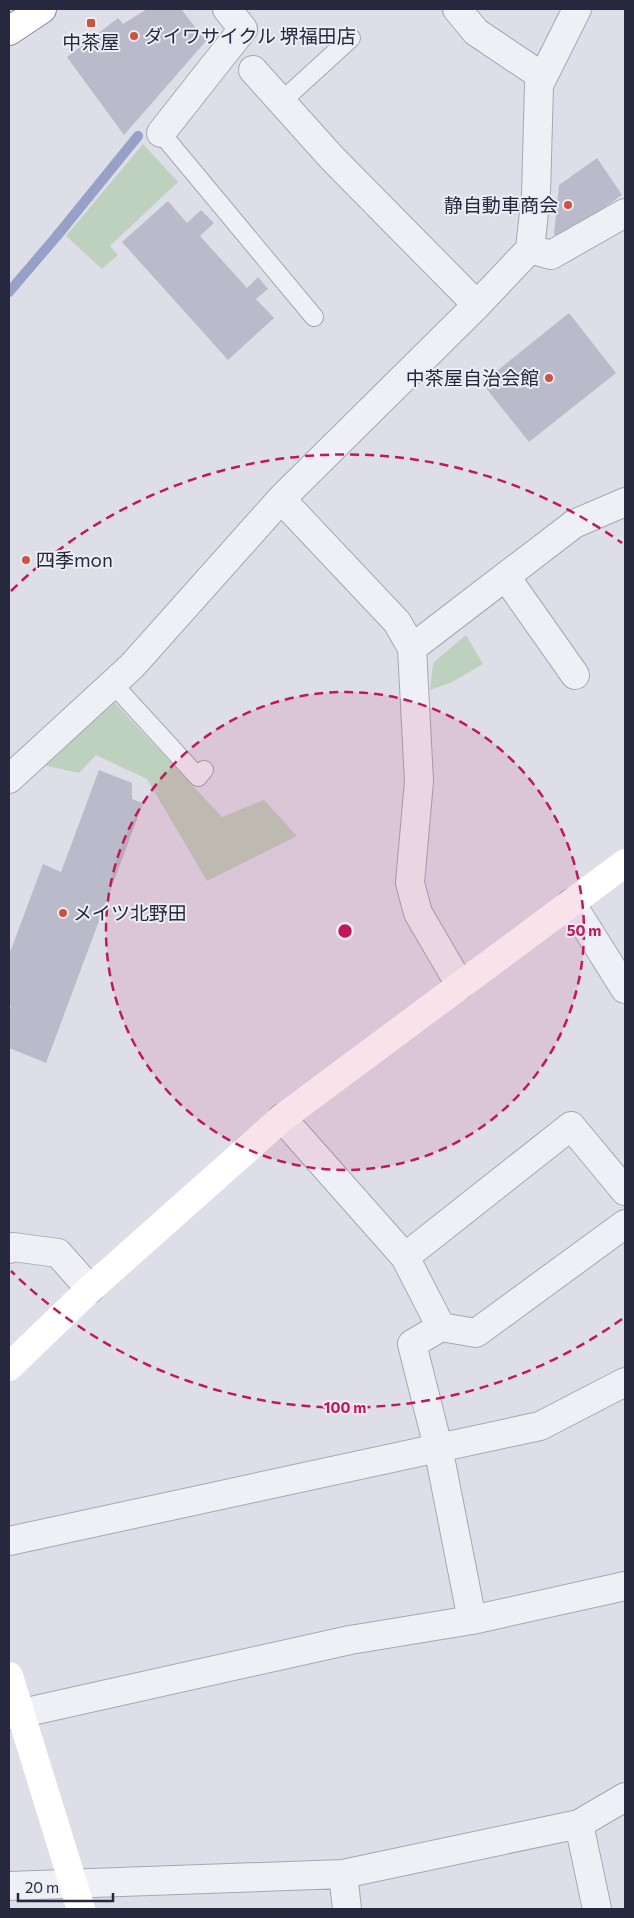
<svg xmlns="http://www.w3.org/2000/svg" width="634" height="1918" font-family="Commissioner,'Noto Sans JP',sans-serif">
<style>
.green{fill:#bed1be}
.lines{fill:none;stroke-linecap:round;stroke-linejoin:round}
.stream{stroke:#97a1c8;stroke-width:10}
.building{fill:#babbca}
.lane-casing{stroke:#a6a7b4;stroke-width:20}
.street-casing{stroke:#a6a7b4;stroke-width:30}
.highway-casing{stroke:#84879e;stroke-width:30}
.lane{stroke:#eff0f5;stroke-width:18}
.street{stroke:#eff0f5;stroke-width:28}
.secondary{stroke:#fff;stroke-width:28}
.highway{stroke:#fff;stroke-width:28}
.ring{fill:none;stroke:#c2185b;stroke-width:2.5;stroke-dasharray:9 6}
.poi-dot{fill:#cf523e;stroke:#ecedf5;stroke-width:2}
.labels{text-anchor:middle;stroke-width:4;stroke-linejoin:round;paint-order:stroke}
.poi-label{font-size:19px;fill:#26283d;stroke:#ecedf5;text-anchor:start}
.centre{fill:#c2185b;stroke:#ecedf5;stroke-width:2.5}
.ring-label{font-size:15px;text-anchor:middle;font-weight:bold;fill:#c2185b;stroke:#ecedf5;stroke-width:4;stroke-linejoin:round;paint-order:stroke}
</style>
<rect width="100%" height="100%" fill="#dddee7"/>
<!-- green -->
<path class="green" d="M 143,144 L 178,182 L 110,246 L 118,255 L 102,269 L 66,236 Z
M 466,635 L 483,664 L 452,682 L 430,690 L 433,663 Z
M 114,702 L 222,817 L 264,800 L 297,836 L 207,881 L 147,779 L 96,755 L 79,773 L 43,765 Z"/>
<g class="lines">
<!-- stream -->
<path class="stream" d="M 9,292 L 56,237 L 138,136"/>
</g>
<!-- building -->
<path class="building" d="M 147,9 L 181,9 L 206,41 L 124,135 L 67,57 L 118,18 L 123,24 Z
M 597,158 L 622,195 L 559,240 L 554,234 L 559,185 Z
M 168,201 L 187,223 L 201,210 L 214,223 L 200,236 L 247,288 L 258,277 L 268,289 L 256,299 L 274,318 L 228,360 L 122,242 Z
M 569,313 L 616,373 L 529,442 L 482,383 Z
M 99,770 L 132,783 L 132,799 L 143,803 L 46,1063 L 9,1048 L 9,1013 L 11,1006 L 9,1005 L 9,955 L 43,864 L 61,872 Z"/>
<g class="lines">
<!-- lane casing -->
<g class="lane-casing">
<path id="lane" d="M 282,101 L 351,38
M 161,133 L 314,317
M 113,684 L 198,777 L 204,770"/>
</g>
<!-- street casing -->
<g class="street-casing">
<path id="street" d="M 457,9 L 476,32 L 543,77
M 253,70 L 332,158 L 477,305
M 161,133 L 243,29 L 227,9
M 530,249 L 551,255 L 625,213
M 281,499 L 397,622 L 412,648 L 419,781 L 410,883 L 418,913 L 460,985
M 506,577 L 575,675
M 412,648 L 574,524 L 625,502
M 9,779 L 132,666 L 281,499 L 477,305 L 530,249 L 536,194 L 539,85 L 577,9
M 571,903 L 625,989
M 282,1118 L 405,1257 L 441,1327 L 412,1344 L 438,1447 L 472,1620
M 9,1249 L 13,1247 L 58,1253 L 90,1289
M 405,1257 L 571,1126 L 625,1191
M 441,1327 L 476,1333 L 625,1224
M 9,1541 L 540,1426 L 625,1382
M 9,1716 L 350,1640 L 472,1620 L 625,1586
M 9,1886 L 343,1874
M 347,1909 L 343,1874 L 579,1824
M 597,1909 L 579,1824 L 625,1797"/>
</g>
<!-- highway casing -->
<g class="highway-casing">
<path id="highway" d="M 9,31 L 42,9"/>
</g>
<!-- lane -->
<use href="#lane" class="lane"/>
<!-- street -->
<use href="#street" class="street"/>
<!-- secondary -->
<path class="secondary" d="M 9,1367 L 90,1289 L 282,1118 L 625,863
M 9,1676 L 81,1909"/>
<!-- highway -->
<use href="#highway" class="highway"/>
</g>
<!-- distance rings -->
<circle cx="345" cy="931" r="239" fill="#c2185b" fill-opacity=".12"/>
<g class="ring">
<circle cx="345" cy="931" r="239"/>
<path d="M622 1319A477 477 0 0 1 11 1271M11 591A477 477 0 0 1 622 543"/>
</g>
<!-- markers -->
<g class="poi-dot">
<rect x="86" y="18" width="10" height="10" rx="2.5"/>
<circle cx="134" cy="36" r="5"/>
<circle cx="568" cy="205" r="5"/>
<circle cx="549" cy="378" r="5"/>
<circle cx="26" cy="560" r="5"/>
<circle cx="63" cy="913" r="5"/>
</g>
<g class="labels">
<!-- poi labels -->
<g class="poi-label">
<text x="144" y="43">ダイワサイクル 堺福田店</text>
<text x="91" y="49" text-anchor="middle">中茶屋</text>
<text x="558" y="212" text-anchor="end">静自動車商会</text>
<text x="539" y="385" text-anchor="end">中茶屋自治会館</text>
<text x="36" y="567">四季mon</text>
<text x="73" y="920">メイツ北野田</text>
</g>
</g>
<circle cx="345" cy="931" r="8" class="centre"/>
<g class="ring-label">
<text x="584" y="936">50 m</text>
<text x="345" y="1413">100 m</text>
</g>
<!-- border -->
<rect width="634" height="1918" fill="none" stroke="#26283d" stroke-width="20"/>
<!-- scale -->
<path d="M18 1893v8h95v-8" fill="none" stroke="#26283d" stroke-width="2.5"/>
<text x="25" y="1893" font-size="15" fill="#26283d" stroke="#ecedf5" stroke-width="4" paint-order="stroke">20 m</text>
</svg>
